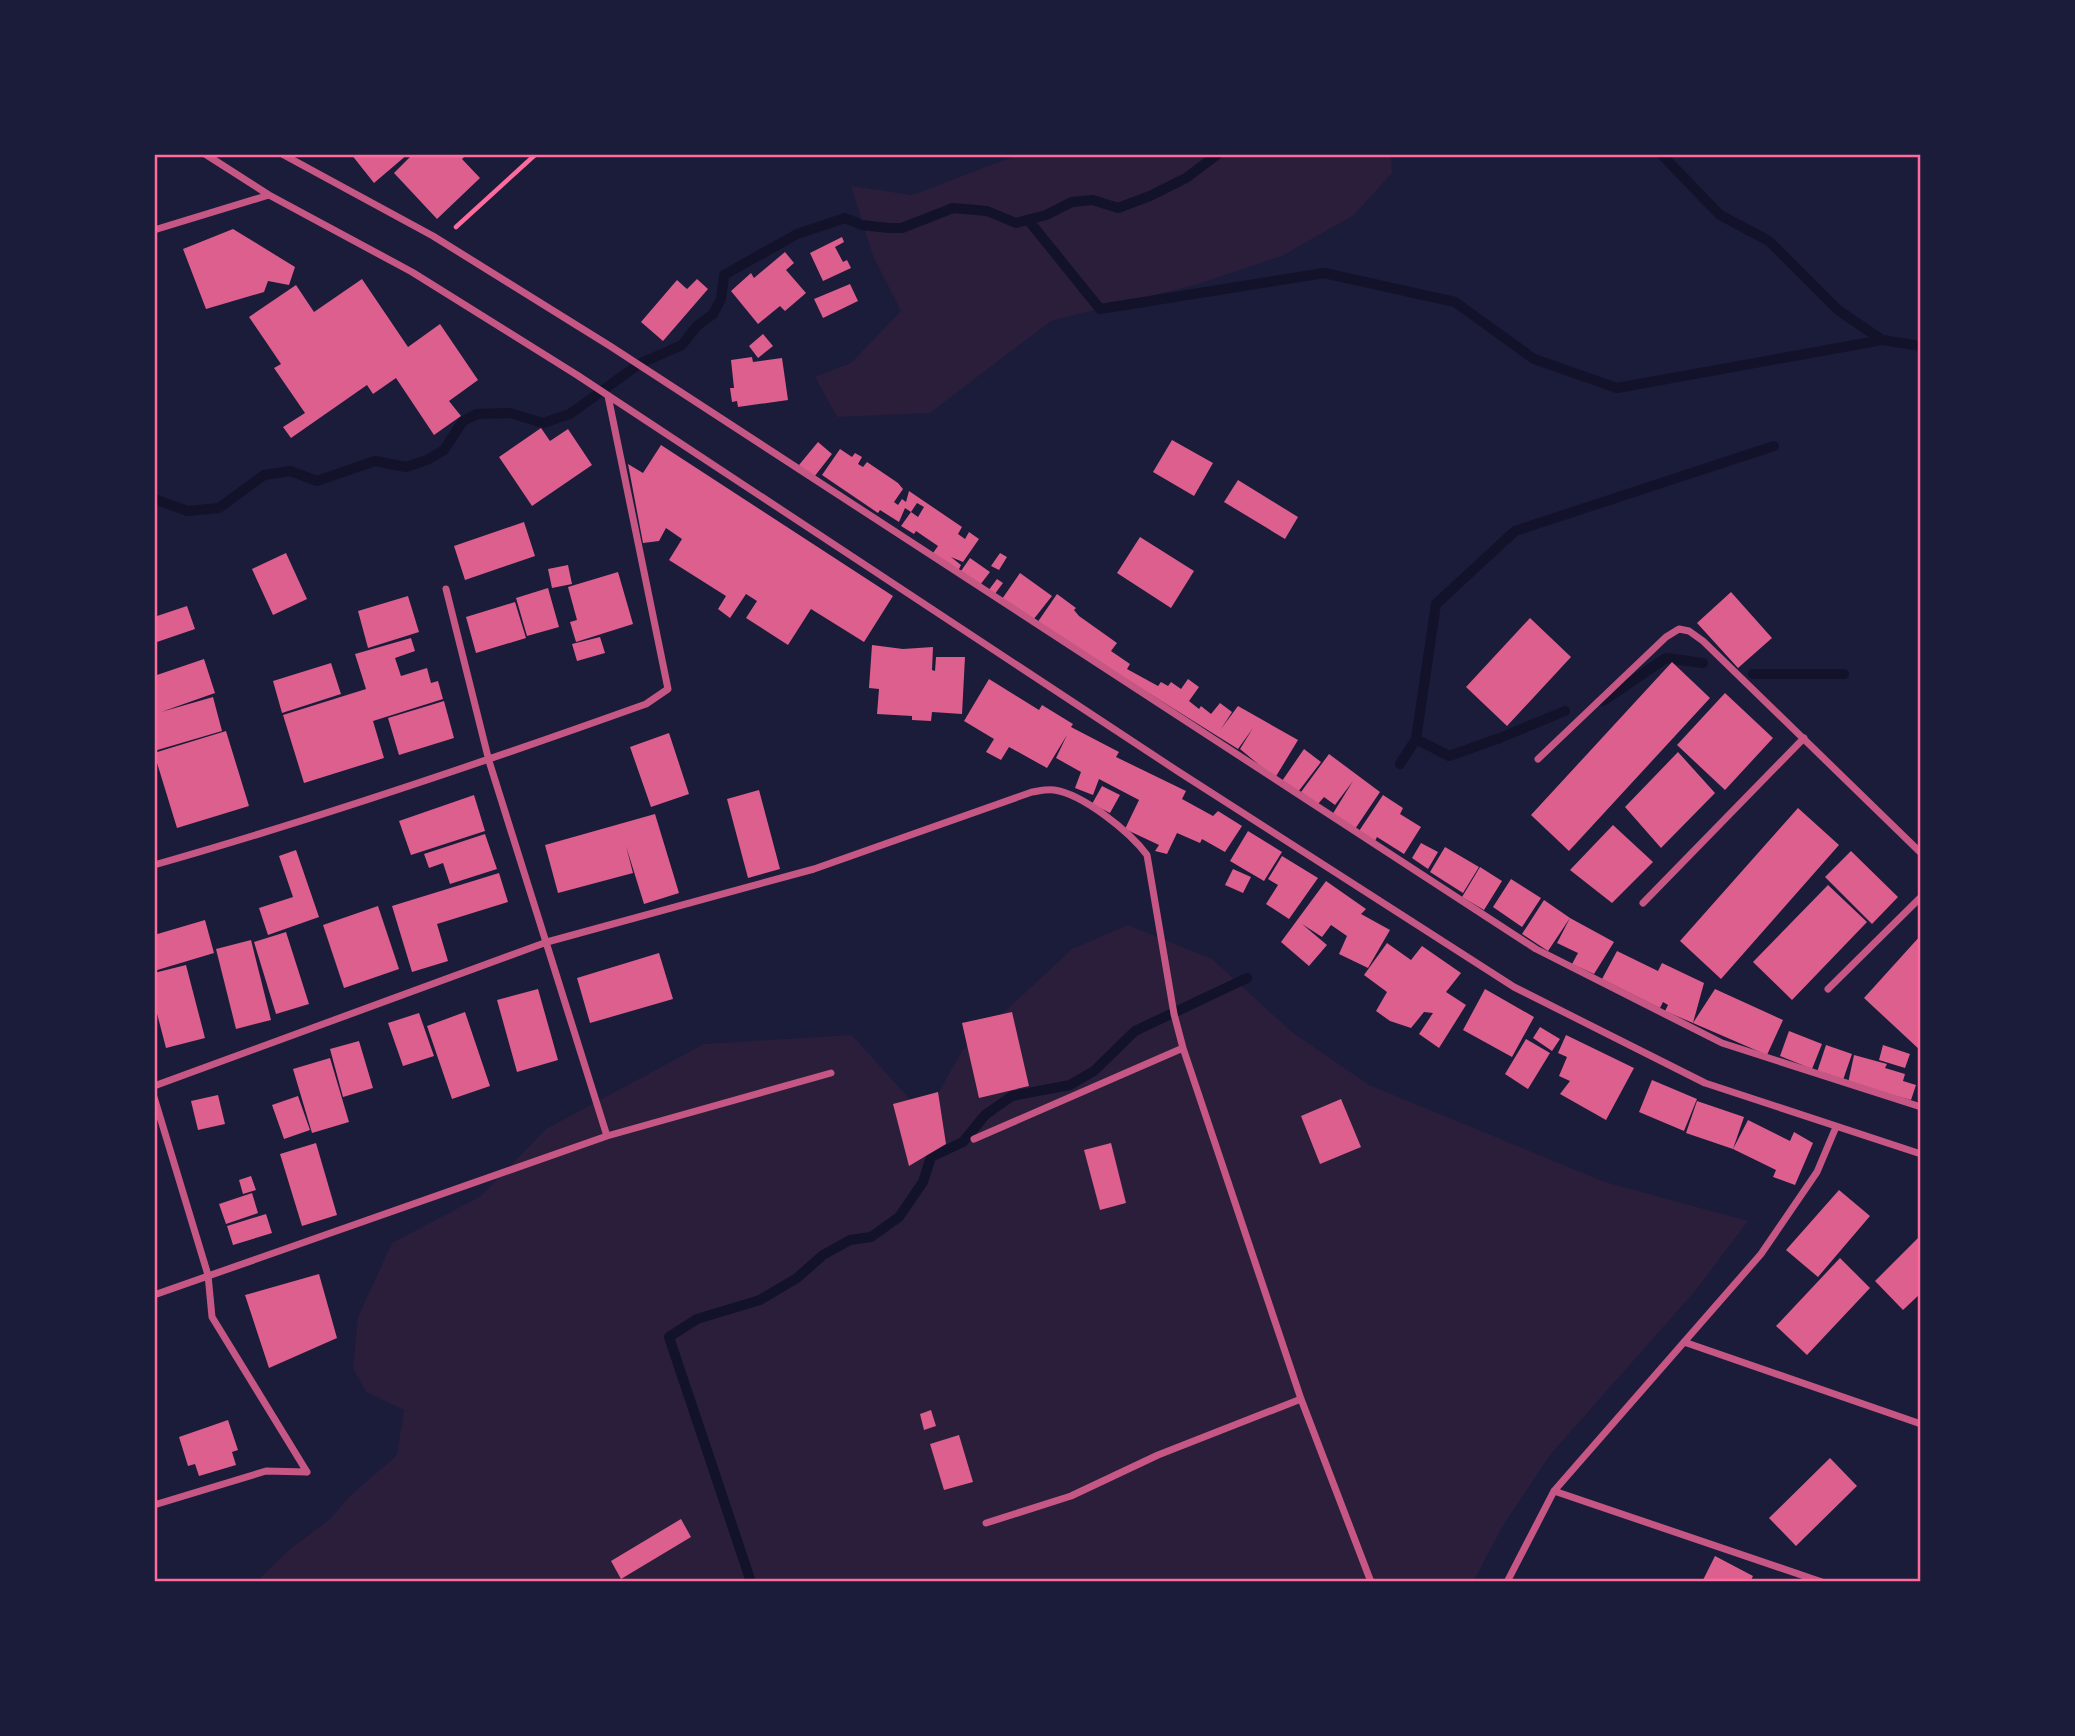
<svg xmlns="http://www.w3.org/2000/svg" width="2075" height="1736" font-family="'Space Grotesk',sans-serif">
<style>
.green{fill:#2a1e3b}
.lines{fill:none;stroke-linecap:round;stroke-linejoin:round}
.stream{stroke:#12122b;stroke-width:10}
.building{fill:#dd5f8e}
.path{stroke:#ff6b9d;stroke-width:4.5}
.minor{stroke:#c65784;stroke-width:7}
.neatline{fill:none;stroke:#ff6b9d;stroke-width:2.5}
</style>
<rect width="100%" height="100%" fill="#1b1b3a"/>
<!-- green -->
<path class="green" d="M 1020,154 L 1391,154 L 1392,173 L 1354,215 L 1282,256 L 1195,285 L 1051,321 L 930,413 L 837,417 L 815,377 L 851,363 L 901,311 L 873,256 L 851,186 L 912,195 Z
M 1128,925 L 1212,959 L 1292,1032 L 1369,1085 L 1605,1182 L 1748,1221 L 1696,1290 L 1550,1455 L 1504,1524 L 1473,1582 L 256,1582 L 289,1550 L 330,1519 L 350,1496 L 397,1455 L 404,1410 L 366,1392 L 353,1368 L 358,1317 L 392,1243 L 481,1196 L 546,1129 L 704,1044 L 852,1035 L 925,1116 L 962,1051 L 1072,949 Z"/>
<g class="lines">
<!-- stream -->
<path class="stream" d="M 1661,154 L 1720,215 L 1769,241 L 1838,310 L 1882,340 L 1921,346
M 1029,221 L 1100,309 L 1324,273 L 1455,302 L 1534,359 L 1617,388 L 1882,340
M 154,499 L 188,511 L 219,508 L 264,475 L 290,471 L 317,481 L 375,461 L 406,467 L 427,460 L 444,450 L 463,421 L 477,414 L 510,413 L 543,423 L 570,414 L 639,364 L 682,345 L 697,326 L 713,314 L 721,299 L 724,275 L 797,234 L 845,218 L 862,225 L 889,228 L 902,228 L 953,208 L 987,211 L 1016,223 L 1046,215 L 1072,202 L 1093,200 L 1118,208 L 1150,196 L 1186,178 L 1218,154
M 1753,674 L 1844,674
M 1603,701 L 1666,658 L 1703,663
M 1416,739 L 1436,604 L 1515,531 L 1774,446
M 1400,764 L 1416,739 L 1449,756 L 1500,738 L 1565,711
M 751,1582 L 669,1337 L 697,1319 L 760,1300 L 797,1278 L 823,1255 L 850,1240 L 871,1237 L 899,1217 L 923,1182 L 931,1157 L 963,1142 L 985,1115 L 1012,1096 L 1070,1085 L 1094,1071 L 1135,1031 L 1247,978"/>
</g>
<!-- building -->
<path class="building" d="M 351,154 L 408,154 L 374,183 Z
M 413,154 L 467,154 L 462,159 L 480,178 L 437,219 L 394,173 Z
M 233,229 L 295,267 L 289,285 L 268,281 L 264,292 L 206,309 L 183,249 Z
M 842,237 L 844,242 L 835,247 L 843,262 L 847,260 L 851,268 L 823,281 L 810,253 Z
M 785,252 L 794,263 L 786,270 L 806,293 L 785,311 L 780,306 L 758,324 L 731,291 L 751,273 L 754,278 Z
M 362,279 L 408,347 L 440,324 L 478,380 L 449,401 L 461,416 L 434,435 L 396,378 L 373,394 L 367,385 L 291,438 L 283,427 L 305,413 L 274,368 L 281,364 L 249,317 L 296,285 L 314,312 Z
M 697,279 L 708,289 L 663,341 L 641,322 L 677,280 L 687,289 Z
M 850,284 L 858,301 L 823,318 L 814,299 Z
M 763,334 L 773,346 L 758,358 L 749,346 Z
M 752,357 L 753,362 L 782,358 L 788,400 L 738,407 L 737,401 L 732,402 L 730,388 L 734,388 L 731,360 Z
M 541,428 L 550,441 L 568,429 L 592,465 L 532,506 L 499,457 Z
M 1172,440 L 1213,463 L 1194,496 L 1153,472 Z
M 818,442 L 832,454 L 814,477 L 799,465 Z
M 661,445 L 893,596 L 864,642 L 811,609 L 788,645 L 746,618 L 757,601 L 746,594 L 730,618 L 718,609 L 726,596 L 669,560 L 682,539 L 666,528 L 659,541 L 643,543 L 628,464 L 643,473 Z
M 840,449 L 852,457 L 855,453 L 862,457 L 858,464 L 863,467 L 867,462 L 898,483 L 903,489 L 894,502 L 898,505 L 902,499 L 906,502 L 909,491 L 962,527 L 958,534 L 965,539 L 969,532 L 979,539 L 963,562 L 951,557 L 961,565 L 958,571 L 933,553 L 938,546 L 916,531 L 914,534 L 901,526 L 911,512 L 918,517 L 924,507 L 917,503 L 911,512 L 905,508 L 899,522 L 880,510 L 878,513 L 822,475 Z
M 1238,480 L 1298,517 L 1285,539 L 1224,502 Z
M 524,522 L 535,556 L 465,580 L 454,546 Z
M 1140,537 L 1194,571 L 1171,608 L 1117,573 Z
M 286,553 L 307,599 L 273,615 L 252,569 Z
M 1000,553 L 1007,557 L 999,570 L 991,566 Z
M 970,558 L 990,572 L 980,585 L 961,571 Z
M 568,565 L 572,584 L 552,588 L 548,569 Z
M 618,572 L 633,624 L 576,642 L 570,622 L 577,620 L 568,587 Z
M 1020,573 L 1052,596 L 1033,620 L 1002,599 Z
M 997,579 L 1003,583 L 994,595 L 988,591 Z
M 548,588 L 559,627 L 527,636 L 516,598 Z
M 1731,592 L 1772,638 L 1738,668 L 1697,623 Z
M 1057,594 L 1076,608 L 1074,610 L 1079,616 L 1117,643 L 1111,651 L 1130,664 L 1127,669 L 1158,686 L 1161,682 L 1168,686 L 1171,682 L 1181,689 L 1188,679 L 1199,687 L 1189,701 L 1199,709 L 1201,706 L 1211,714 L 1220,703 L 1232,712 L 1221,729 L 1238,706 L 1298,740 L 1275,778 L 1240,749 L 1253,728 L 1238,749 L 1037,623 Z
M 408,596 L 419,632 L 368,648 L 358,611 Z
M 515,602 L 526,638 L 476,653 L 466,617 Z
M 187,606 L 195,629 L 154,643 L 154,617 Z
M 1530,618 L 1571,657 L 1507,726 L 1466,687 Z
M 600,637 L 605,653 L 577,661 L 572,644 Z
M 411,638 L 415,651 L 395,658 L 401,676 L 427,668 L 431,683 L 438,681 L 443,699 L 373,721 L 384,758 L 304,783 L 283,715 L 366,689 L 355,654 Z
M 872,645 L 903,649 L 933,647 L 932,670 L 935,671 L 936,657 L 965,657 L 962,714 L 932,712 L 931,721 L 912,720 L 912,716 L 877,714 L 879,689 L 869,688 Z
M 204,659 L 215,693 L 161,712 L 213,697 L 222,731 L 154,751 L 154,676 Z
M 1672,662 L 1710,698 L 1569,851 L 1531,815 Z
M 331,663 L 341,694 L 282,713 L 273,681 Z
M 989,679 L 1039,710 L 1042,705 L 1073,724 L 1071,727 L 1119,752 L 1116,757 L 1186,791 L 1182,799 L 1213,816 L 1218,811 L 1242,826 L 1225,852 L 1202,839 L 1200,843 L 1177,833 L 1167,854 L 1155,851 L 1159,845 L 1125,829 L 1139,800 L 1099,779 L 1093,795 L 1075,788 L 1081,772 L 1056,758 L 1067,735 L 1047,768 L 1009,747 L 1001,760 L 986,752 L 994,739 L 964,721 Z
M 1725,693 L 1773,738 L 1725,790 L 1677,745 Z
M 444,701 L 454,738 L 399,755 L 388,718 Z
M 226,731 L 249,806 L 177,828 L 154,753 Z
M 669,733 L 689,794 L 651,807 L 630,747 Z
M 1304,749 L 1321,762 L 1298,792 L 1282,781 Z
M 1678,752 L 1715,793 L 1661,848 L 1625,807 Z
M 1329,754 L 1380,792 L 1355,829 L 1332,815 L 1353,781 L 1335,805 L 1324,797 L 1318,804 L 1301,792 Z
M 1102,786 L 1120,795 L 1110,813 L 1092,804 Z
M 759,790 L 780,869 L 748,878 L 727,799 Z
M 474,795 L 485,831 L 411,855 L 399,821 Z
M 1383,795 L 1403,808 L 1400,814 L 1421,827 L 1404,854 L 1377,837 L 1375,841 L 1359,831 Z
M 1798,808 L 1839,845 L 1721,979 L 1680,941 Z
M 655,814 L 679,893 L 644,904 L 626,846 L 633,873 L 558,893 L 545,845 Z
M 1613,825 L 1653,862 L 1612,903 L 1570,870 Z
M 1248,831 L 1282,852 L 1264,881 L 1230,861 Z
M 485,834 L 497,869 L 450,884 L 443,863 L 429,868 L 424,854 Z
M 1421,843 L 1438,852 L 1428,869 L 1412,858 Z
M 1445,847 L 1479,867 L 1463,893 L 1430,872 Z
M 296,850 L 319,917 L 268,935 L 259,908 L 293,897 L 279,856 Z
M 1851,851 L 1898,897 L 1872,924 L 1825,877 Z
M 1282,856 L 1318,878 L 1289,919 L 1266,904 L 1278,885 L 1268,879 Z
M 1480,867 L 1502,881 L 1484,910 L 1462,897 Z
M 1233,869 L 1251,877 L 1243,893 L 1225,885 Z
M 499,873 L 508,902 L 437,924 L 448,961 L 412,972 L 392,906 Z
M 1511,879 L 1541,898 L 1522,927 L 1493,907 Z
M 1326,881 L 1366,909 L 1361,914 L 1390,930 L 1368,968 L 1339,954 L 1347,936 L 1331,925 L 1322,937 L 1302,924 L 1327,945 L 1309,966 L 1281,942 Z
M 1828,885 L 1867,922 L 1792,1000 L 1753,962 Z
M 1544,900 L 1570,918 L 1548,951 L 1522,934 Z
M 378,906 L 399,969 L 344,988 L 323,925 Z
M 1570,918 L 1614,942 L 1594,974 L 1572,964 L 1578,953 L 1557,943 Z
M 205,920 L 214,953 L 154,971 L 154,935 Z
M 286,932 L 309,1004 L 276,1014 L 254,942 Z
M 1921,935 L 1921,1051 L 1864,998 Z
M 251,940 L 271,1020 L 236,1029 L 216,949 Z
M 1387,943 L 1411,960 L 1422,946 L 1461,973 L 1446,992 L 1466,1005 L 1439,1048 L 1419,1034 L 1433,1013 L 1424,1012 L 1411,1028 L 1390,1021 L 1376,1011 L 1387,992 L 1364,975 Z
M 1617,951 L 1658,971 L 1662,963 L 1704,983 L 1693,1023 L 1665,1011 L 1668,1005 L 1663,1002 L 1660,1008 L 1602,979 Z
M 659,953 L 673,999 L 590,1023 L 577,978 Z
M 186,965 L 205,1038 L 166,1048 L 154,1002 L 154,973 Z
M 538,989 L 558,1060 L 517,1072 L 497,1000 Z
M 1485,989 L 1534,1017 L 1512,1057 L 1463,1030 Z
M 1715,989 L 1783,1020 L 1767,1055 L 1693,1023 Z
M 465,1012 L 490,1086 L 452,1099 L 427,1026 Z
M 1012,1012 L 1029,1086 L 979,1098 L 962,1023 Z
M 419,1013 L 434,1056 L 403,1066 L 388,1023 Z
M 1540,1027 L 1560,1039 L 1552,1051 L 1533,1038 Z
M 1789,1031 L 1822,1044 L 1812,1069 L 1780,1056 Z
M 1566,1035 L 1634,1068 L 1606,1120 L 1560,1094 L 1570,1081 L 1559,1076 L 1567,1057 L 1558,1053 Z
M 1526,1039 L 1550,1053 L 1528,1089 L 1505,1074 Z
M 359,1041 L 373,1088 L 343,1097 L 330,1049 Z
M 1826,1045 L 1852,1054 L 1843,1080 L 1817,1072 Z
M 1883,1045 L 1910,1054 L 1905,1068 L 1879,1060 Z
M 1854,1055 L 1887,1064 L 1885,1068 L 1905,1074 L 1903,1081 L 1916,1085 L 1911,1100 L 1848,1083 Z
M 330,1058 L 349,1122 L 312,1133 L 293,1069 Z
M 1652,1080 L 1697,1099 L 1684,1131 L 1639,1112 Z
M 938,1092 L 946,1144 L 909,1166 L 893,1104 Z
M 218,1095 L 225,1124 L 198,1130 L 191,1101 Z
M 298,1096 L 310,1130 L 284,1139 L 272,1105 Z
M 1341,1099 L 1361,1147 L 1320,1164 L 1301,1116 Z
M 1697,1101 L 1744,1117 L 1733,1149 L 1686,1133 Z
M 1748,1120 L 1790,1141 L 1794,1132 L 1813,1143 L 1795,1185 L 1773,1177 L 1776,1170 L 1733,1149 Z
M 316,1143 L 337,1215 L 302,1226 L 280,1154 Z
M 1111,1143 L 1126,1203 L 1100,1210 L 1084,1150 Z
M 251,1176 L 256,1190 L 243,1194 L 239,1180 Z
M 1839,1190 L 1870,1216 L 1818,1277 L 1786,1250 Z
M 252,1193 L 258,1213 L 226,1224 L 219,1204 Z
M 266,1214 L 272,1233 L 233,1245 L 227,1226 Z
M 1921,1235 L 1921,1293 L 1903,1310 L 1875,1281 Z
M 1840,1258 L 1870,1288 L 1807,1355 L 1776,1326 Z
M 319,1274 L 337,1338 L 269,1368 L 245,1295 Z
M 931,1410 L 936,1426 L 924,1430 L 920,1414 Z
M 228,1420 L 238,1450 L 232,1452 L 236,1465 L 199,1476 L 195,1464 L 188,1466 L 179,1437 Z
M 959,1435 L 973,1482 L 944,1490 L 930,1444 Z
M 1830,1458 L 1857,1486 L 1796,1546 L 1769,1518 Z
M 681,1519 L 691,1537 L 621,1579 L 611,1561 Z
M 1715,1556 L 1753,1576 L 1750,1582 L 1702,1582 Z"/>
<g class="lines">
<!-- path -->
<path class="path" d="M 456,227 L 536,154"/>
<!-- minor -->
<path class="minor" d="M 205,154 L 269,195 L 412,272 L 577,375 L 1179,772 L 1514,987 L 1705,1083 L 1921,1154
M 282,154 L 433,236 L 610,346 L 1536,949 L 1722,1043 L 1921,1107
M 154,230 L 269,195
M 446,589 L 489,761 L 607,1136
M 1538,759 L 1666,637 L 1679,629 L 1689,631 L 1703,641 L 1921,853
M 154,865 C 320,818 484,762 646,704 L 668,689 L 608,396
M 1643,903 L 1804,738
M 1828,989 L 1921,897
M 154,1086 L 547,942 L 814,869 L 1032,792 C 1039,791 1047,789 1054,790 C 1083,794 1130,832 1147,855 L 1174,1014 L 1183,1048 L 1301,1399 L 1371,1582
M 154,1097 L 208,1275 L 212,1317 L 307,1472
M 974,1139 L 1183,1048
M 154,1295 L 607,1136 L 831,1073
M 1684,1342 L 1921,1424
M 1554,1491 L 1822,1582
M 154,1505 L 266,1471 L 307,1472
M 986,1523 L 1071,1496 L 1158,1455 L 1301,1399
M 1507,1582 L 1554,1491 L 1761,1254 L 1817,1172 L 1836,1127"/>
</g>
<!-- border -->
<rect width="2075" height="1736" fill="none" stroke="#1b1b3a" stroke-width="312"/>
<rect x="156" y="156" width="1763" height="1424" class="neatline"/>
</svg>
